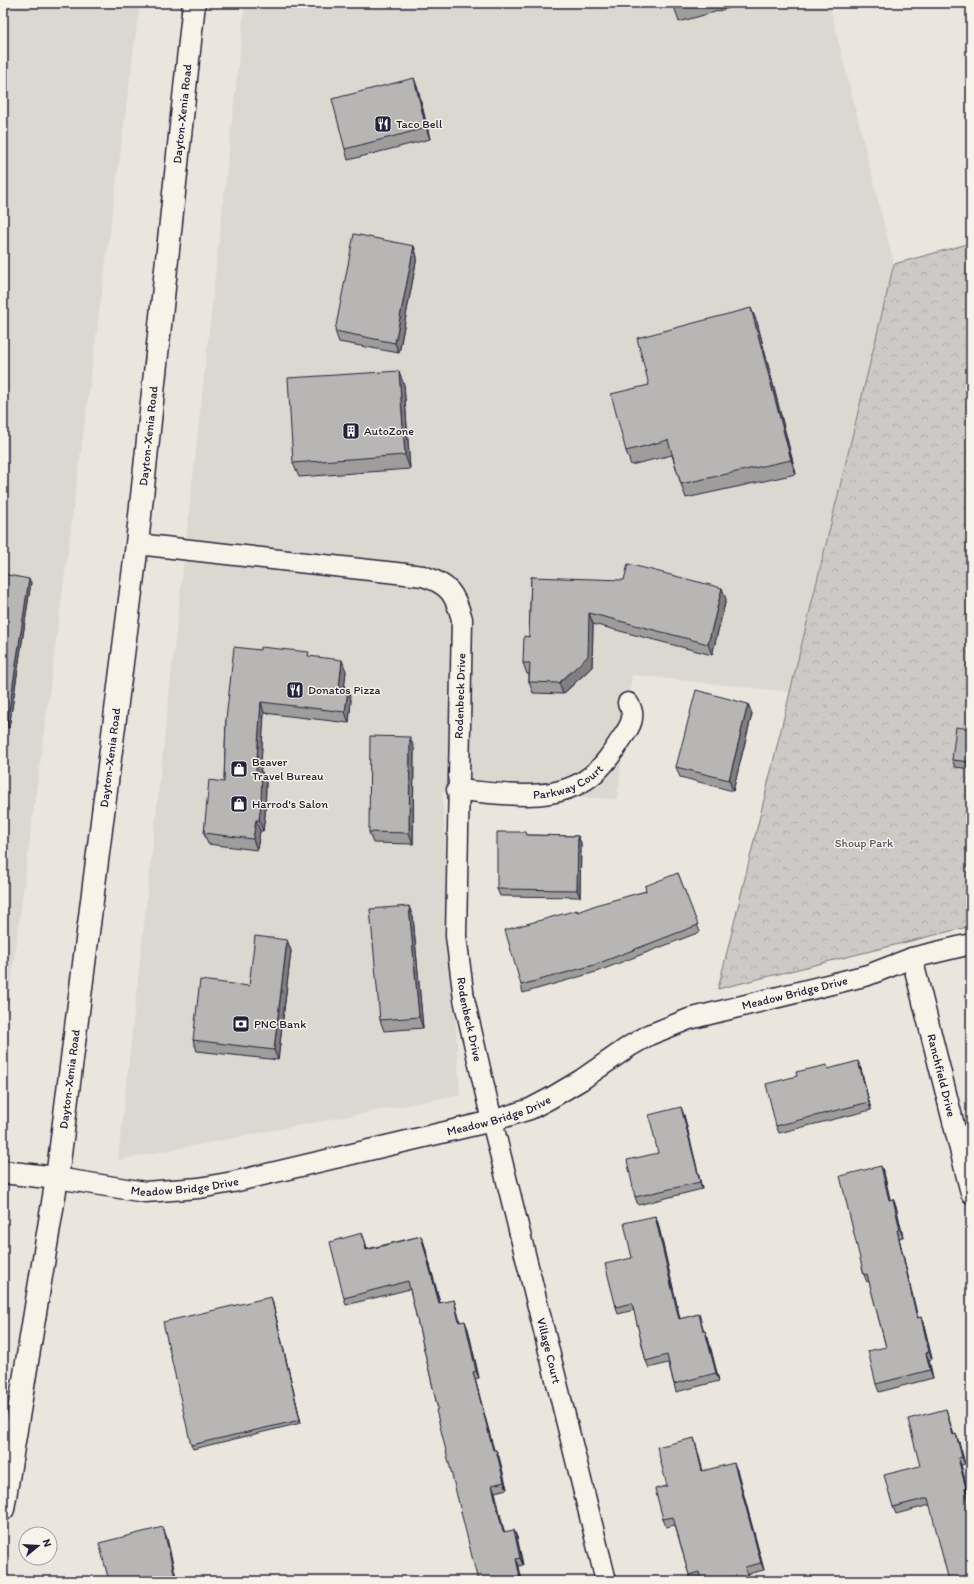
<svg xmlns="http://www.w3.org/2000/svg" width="974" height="1584" font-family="Itim,sans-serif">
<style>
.built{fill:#dbd8d2}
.forest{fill:url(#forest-crowns);stroke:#787680}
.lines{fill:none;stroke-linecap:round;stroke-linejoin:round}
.street-casing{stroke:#22223b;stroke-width:23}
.secondary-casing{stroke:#22223b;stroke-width:25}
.street{stroke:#f7f3e8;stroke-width:20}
.secondary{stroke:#f7f3e8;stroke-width:22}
.wall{fill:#9e9d9c;stroke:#22223b}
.shaded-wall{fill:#817f7f;stroke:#22223b}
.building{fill:#b8b6b5;stroke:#22223b}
.labels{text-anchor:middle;stroke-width:3;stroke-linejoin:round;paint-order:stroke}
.street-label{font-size:12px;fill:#22223b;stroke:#f7f3e8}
.poi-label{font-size:12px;fill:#22223b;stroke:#f7f3e8;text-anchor:start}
.park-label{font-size:12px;fill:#555465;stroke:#f7f3e8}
</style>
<defs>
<pattern id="forest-crowns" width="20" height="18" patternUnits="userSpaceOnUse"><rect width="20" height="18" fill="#cdc9c6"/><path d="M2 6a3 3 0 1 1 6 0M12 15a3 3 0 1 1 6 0" fill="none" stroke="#b0acab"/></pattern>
</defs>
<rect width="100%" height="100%" fill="#eae6de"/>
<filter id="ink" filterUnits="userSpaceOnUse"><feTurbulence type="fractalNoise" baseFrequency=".025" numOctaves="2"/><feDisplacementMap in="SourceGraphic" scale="8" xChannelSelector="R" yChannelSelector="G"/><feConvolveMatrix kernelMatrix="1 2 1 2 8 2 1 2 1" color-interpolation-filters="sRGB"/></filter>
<g filter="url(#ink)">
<!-- built -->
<path class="built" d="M 3,3 L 140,3 L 3,1044 Z
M 245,3 L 829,3 L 894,264 L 790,692 L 632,675 L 617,799 L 442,792 L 460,1095 L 118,1160 Z"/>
<!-- forest -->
<path class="forest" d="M 971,243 L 971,926 L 718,989 L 894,264 Z"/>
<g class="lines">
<!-- street casing -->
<g class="street-casing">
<g id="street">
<path id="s1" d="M 137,544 L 423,576 C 449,584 455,594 462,619 L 456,936 L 464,999 L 492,1121 L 606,1581"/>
<path id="s2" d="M 457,790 C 501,793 554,805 591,776 C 604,766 613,752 622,738 C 630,727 637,716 628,703"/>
<path id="s3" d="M 912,958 L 971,1193"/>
<path id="s4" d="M 57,1178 L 145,1192 L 199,1188 L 233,1182 L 492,1121 L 530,1109 L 549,1099 L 581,1080 L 630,1046 L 649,1035 L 689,1019 L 868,975 L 912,958 L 971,944"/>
</g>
</g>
<!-- secondary casing -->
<g class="secondary-casing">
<g id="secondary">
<path d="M 3,1172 L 57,1178"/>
<path id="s5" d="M 3,1509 L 57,1178 L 137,544 L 194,3"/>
</g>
</g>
<!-- street -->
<use href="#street" class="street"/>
<!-- secondary -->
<use href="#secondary" class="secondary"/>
</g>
<!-- wall -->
<path class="wall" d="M 673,3 L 747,3 L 679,22 Z
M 418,89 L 430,139 L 348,160 L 345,149 Z
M 414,246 L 417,257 L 399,353 L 339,342 L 335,331 Z
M 757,322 L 796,474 L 686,498 L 681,484 L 672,455 L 631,465 L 626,451 L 649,385 Z
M 404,385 L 410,469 L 299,477 L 293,463 Z
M 3,574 L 31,582 L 9,728 L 3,727 Z
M 531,577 L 726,599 L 712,655 L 593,624 L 592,667 L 563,694 L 533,693 L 529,682 L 529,674 L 527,674 L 523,663 L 529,637 Z
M 310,657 L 346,671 L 344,689 L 348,690 L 351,700 L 349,723 L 264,713 L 260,772 L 262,772 L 266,783 L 265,815 L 263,831 L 260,831 L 257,850 L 208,844 L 204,833 L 224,782 L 226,720 Z
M 748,704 L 752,714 L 733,791 L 680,777 L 676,767 Z
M 971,729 L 971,769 L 955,767 L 952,760 Z
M 414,748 L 413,844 L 373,843 L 369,832 Z
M 527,835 L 578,836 L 581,843 L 580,897 L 500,896 L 497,889 Z
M 678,873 L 700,932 L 596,972 L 523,993 L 521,985 L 577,910 L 578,912 L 646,891 Z
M 413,917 L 423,1028 L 384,1031 L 380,1020 Z
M 287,940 L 291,951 L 278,1060 L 197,1051 L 193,1040 L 249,986 Z
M 828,1069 L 861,1069 L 871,1110 L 779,1133 L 776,1126 Z
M 684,1115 L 702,1189 L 638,1205 L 635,1197 L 658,1153 Z
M 884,1173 L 890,1200 L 893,1199 L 896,1206 L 903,1237 L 899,1238 L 918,1318 L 921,1317 L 924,1325 L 932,1359 L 929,1360 L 933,1378 L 879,1392 L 876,1384 L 886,1347 L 869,1281 L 867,1282 L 864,1275 Z
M 655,1216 L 658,1223 L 680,1319 L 699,1314 L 704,1331 L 708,1338 L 719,1381 L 676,1392 L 674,1384 L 668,1363 L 649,1368 L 646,1361 L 634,1310 L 618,1314 L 616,1307 L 632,1258 Z
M 421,1236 L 424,1243 L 440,1303 L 454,1300 L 456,1307 L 460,1322 L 468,1329 L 479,1378 L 475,1379 L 494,1450 L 496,1450 L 499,1457 L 507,1489 L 495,1492 L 504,1532 L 517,1537 L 523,1565 L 519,1566 L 438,1409 L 410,1289 L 346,1305 L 344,1298 L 365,1241 L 367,1249 Z
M 272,1300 L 301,1423 L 193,1449 L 191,1445 Z
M 948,1416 L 954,1435 L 959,1442 L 965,1464 L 961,1465 L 969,1495 L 967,1495 L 971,1510 L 971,1581 L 930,1505 L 896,1514 L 893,1507 L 920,1466 Z
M 696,1445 L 703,1471 L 737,1470 L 764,1570 L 747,1574 L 697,1581 L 691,1581 L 675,1525 L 666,1527 L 663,1519 L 667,1486 Z"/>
<!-- shaded-wall -->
<path class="shaded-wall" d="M 414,78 L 418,89 L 430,139 L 426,128 Z
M 414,246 L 417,257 L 399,353 L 395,343 Z
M 751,308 L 757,322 L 796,474 L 791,460 Z
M 399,371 L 404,385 L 410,469 L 405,455 Z
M 29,579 L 31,582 L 9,728 L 7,724 Z
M 722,588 L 726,599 L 712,655 L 708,644 Z
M 589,613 L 593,624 L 592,667 L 563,694 L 559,683 Z
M 342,660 L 346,671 L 343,700 L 339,689 Z
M 348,690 L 351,700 L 349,723 L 345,712 Z
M 261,702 L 264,713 L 260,783 L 256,772 Z
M 748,704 L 752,714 L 733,791 L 729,780 Z
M 410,737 L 414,748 L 413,844 L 409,833 Z
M 262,772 L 266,783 L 265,815 L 263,831 L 259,820 Z
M 256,820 L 260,831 L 257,850 L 253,839 Z
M 578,836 L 581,843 L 580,897 L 577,890 Z
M 409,906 L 413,917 L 423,1028 L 419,1017 Z
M 287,940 L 291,951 L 278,1060 L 274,1050 Z
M 858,1061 L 861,1069 L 871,1110 L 869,1102 Z
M 681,1107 L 684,1115 L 702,1189 L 700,1182 Z
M 881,1166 L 884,1173 L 892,1207 L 889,1200 Z
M 893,1199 L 896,1206 L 903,1237 L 900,1230 Z
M 655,1216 L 658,1223 L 682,1327 L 679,1319 Z
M 897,1230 L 899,1238 L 919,1325 L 917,1318 Z
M 362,1233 L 365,1241 L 369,1257 L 366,1250 Z
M 421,1236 L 424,1243 L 442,1310 L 439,1303 Z
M 271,1297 L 272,1300 L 301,1423 L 300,1420 Z
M 454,1300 L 456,1307 L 462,1330 L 459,1322 Z
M 921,1317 L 924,1325 L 932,1359 L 929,1352 Z
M 465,1321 L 468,1329 L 479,1378 L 476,1371 Z
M 705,1331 L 708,1338 L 719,1381 L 716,1373 Z
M 926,1353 L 929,1360 L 933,1378 L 930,1370 Z
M 473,1372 L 475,1379 L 496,1458 L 493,1450 Z
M 946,1409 L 948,1416 L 956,1443 L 953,1435 Z
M 956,1434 L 959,1442 L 965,1464 L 962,1457 Z
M 694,1438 L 696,1445 L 704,1478 L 702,1471 Z
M 496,1450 L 499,1457 L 507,1489 L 504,1482 Z
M 958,1458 L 961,1465 L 969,1495 L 966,1488 Z
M 734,1463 L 737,1470 L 764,1570 L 761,1563 Z
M 492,1485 L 495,1492 L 506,1540 L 503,1532 Z
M 965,1488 L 967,1495 L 971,1510 L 971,1513 Z
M 163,1527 L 167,1538 L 177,1581 L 176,1581 Z
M 514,1530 L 517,1537 L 523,1565 L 520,1558 Z
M 516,1559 L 519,1566 L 522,1581 L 521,1581 Z
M 745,1567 L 749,1581 L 748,1581 Z"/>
<!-- building -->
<path class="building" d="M 673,3 L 692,3 L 674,8 Z
M 414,78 L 426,128 L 345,149 L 332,99 Z
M 354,234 L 414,246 L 395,343 L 335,331 Z
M 751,308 L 791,460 L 681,484 L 668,440 L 626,451 L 611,394 L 649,385 L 637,338 Z
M 399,371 L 405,455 L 293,463 L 288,378 Z
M 628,564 L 722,588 L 708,644 L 589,613 L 588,656 L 559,683 L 529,682 L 530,663 L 523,663 L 524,636 L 529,637 L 531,577 L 624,580 Z
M 3,574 L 29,579 L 7,724 L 3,723 Z
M 234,647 L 260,650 L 260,647 L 309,652 L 308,656 L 342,660 L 339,689 L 348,690 L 345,712 L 261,702 L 256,772 L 262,772 L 261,804 L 259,820 L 256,820 L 253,839 L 204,833 L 209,780 L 224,782 L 226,720 Z
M 696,690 L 748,704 L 729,780 L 676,767 Z
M 956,727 L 971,729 L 971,762 L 952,760 Z
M 370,736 L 410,737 L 409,833 L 369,832 Z
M 497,832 L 526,832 L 527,835 L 578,836 L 577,890 L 497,889 Z
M 678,873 L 698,925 L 594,965 L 521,985 L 505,930 L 577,910 L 577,912 L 599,904 L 646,891 L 645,886 Z
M 409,906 L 419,1017 L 380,1020 L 370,909 Z
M 255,936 L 287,940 L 274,1050 L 193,1040 L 200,980 L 249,986 Z
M 858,1061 L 869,1102 L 776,1126 L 766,1084 L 797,1076 L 796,1072 L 827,1065 L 828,1069 Z
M 681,1107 L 700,1182 L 635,1197 L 627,1160 L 658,1153 L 649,1115 Z
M 881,1166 L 889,1200 L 893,1199 L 900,1230 L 897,1230 L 917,1318 L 921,1317 L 929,1352 L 926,1353 L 930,1370 L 876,1384 L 868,1351 L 886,1347 L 867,1274 L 864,1275 L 840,1176 Z
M 655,1216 L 679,1319 L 699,1314 L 703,1331 L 705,1331 L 716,1373 L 674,1384 L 667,1355 L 646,1361 L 632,1303 L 616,1307 L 605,1264 L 632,1258 L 624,1223 Z
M 362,1233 L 366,1250 L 421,1236 L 439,1303 L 454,1300 L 459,1322 L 465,1321 L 476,1371 L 473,1372 L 493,1450 L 496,1450 L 504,1482 L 492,1485 L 503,1532 L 514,1530 L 520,1558 L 516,1559 L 521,1581 L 478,1581 L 436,1410 L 438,1409 L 408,1281 L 344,1298 L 330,1242 Z
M 271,1297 L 300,1420 L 191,1445 L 163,1322 Z
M 946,1409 L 953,1435 L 956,1434 L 962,1457 L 958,1458 L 966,1488 L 965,1488 L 971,1513 L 971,1581 L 949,1581 L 928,1498 L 893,1507 L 884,1475 L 920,1466 L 908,1419 Z
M 694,1438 L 702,1471 L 734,1463 L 761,1563 L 745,1567 L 748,1581 L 701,1581 L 699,1572 L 689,1575 L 673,1517 L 663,1519 L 655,1489 L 667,1486 L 657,1447 Z
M 163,1527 L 176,1581 L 109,1581 L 99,1543 Z"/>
</g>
<!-- icons -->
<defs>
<g id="restaurant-square" transform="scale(0.9)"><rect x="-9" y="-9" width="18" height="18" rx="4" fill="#22223b" stroke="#f7f3e8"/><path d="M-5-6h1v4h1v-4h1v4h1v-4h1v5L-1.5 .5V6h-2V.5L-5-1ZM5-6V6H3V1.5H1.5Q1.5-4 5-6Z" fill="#fff"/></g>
<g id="building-square" transform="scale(0.9)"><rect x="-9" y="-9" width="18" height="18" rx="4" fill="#22223b" stroke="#f7f3e8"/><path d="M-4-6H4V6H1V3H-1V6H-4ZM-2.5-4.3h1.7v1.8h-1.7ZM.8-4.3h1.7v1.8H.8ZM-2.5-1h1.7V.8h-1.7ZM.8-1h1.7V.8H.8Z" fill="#fff"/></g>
<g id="shop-square" transform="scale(0.9)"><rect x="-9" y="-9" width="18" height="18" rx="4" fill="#22223b" stroke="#f7f3e8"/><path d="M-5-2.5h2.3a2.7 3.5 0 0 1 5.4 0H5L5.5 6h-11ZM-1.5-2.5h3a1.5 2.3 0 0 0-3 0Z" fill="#fff"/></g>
<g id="bank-square" transform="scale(0.9)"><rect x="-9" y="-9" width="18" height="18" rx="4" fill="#22223b" stroke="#f7f3e8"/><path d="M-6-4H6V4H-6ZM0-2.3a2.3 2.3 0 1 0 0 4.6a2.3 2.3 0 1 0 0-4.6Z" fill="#fff"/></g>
</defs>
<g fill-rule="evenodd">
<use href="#restaurant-square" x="383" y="124"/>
<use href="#building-square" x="351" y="431"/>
<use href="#restaurant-square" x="295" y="690"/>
<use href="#shop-square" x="239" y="769"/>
<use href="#shop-square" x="239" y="804"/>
<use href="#bank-square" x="241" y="1024"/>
</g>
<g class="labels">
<!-- street labels -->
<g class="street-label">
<text dy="4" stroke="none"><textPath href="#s5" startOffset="1407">Dayton-Xenia Road</textPath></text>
<text dy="4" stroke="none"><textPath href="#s5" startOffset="1083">Dayton-Xenia Road</textPath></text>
<text transform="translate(460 696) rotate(-88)" y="4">Rodenbeck Drive</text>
<text dy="4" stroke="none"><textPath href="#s5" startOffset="759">Dayton-Xenia Road</textPath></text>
<text dy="4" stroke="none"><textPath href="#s2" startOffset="114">Parkway Court</textPath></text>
<text dy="4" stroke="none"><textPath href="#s4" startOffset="776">Meadow Bridge Drive</textPath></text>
<text dy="4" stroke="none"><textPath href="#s1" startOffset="751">Rodenbeck Drive</textPath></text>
<text dy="4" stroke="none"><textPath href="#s3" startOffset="121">Ranchfield Drive</textPath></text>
<text dy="4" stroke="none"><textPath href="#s5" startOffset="435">Dayton-Xenia Road</textPath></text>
<text dy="4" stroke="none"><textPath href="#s4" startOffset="452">Meadow Bridge Drive</textPath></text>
<text dy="4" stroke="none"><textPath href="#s4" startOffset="129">Meadow Bridge Drive</textPath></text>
<text dy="4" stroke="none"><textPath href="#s1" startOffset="1092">Village Court</textPath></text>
</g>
<!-- poi labels -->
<g class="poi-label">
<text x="396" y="128">Taco Bell</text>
<text x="364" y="435">AutoZone</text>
<text x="308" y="694">Donatos Pizza</text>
<text x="252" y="766">Beaver<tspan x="252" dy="14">Travel Bureau</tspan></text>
<text x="252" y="808">Harrod's Salon</text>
<text x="254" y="1028">PNC Bank</text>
</g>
<!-- park labels -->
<g class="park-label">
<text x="864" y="847">Shoup Park</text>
</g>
</g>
<!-- margin -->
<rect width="974" height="1584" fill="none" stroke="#f7f3e8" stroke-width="16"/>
<rect x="8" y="8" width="958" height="1568" fill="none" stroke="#22223b" stroke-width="1.5" filter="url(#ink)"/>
<!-- north arrow -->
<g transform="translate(38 1546) rotate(72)"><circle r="19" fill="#f7f3e8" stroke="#a29fa3"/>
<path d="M0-3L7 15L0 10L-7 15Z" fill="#22223b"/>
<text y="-6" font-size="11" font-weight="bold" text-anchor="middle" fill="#22223b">N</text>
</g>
</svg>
